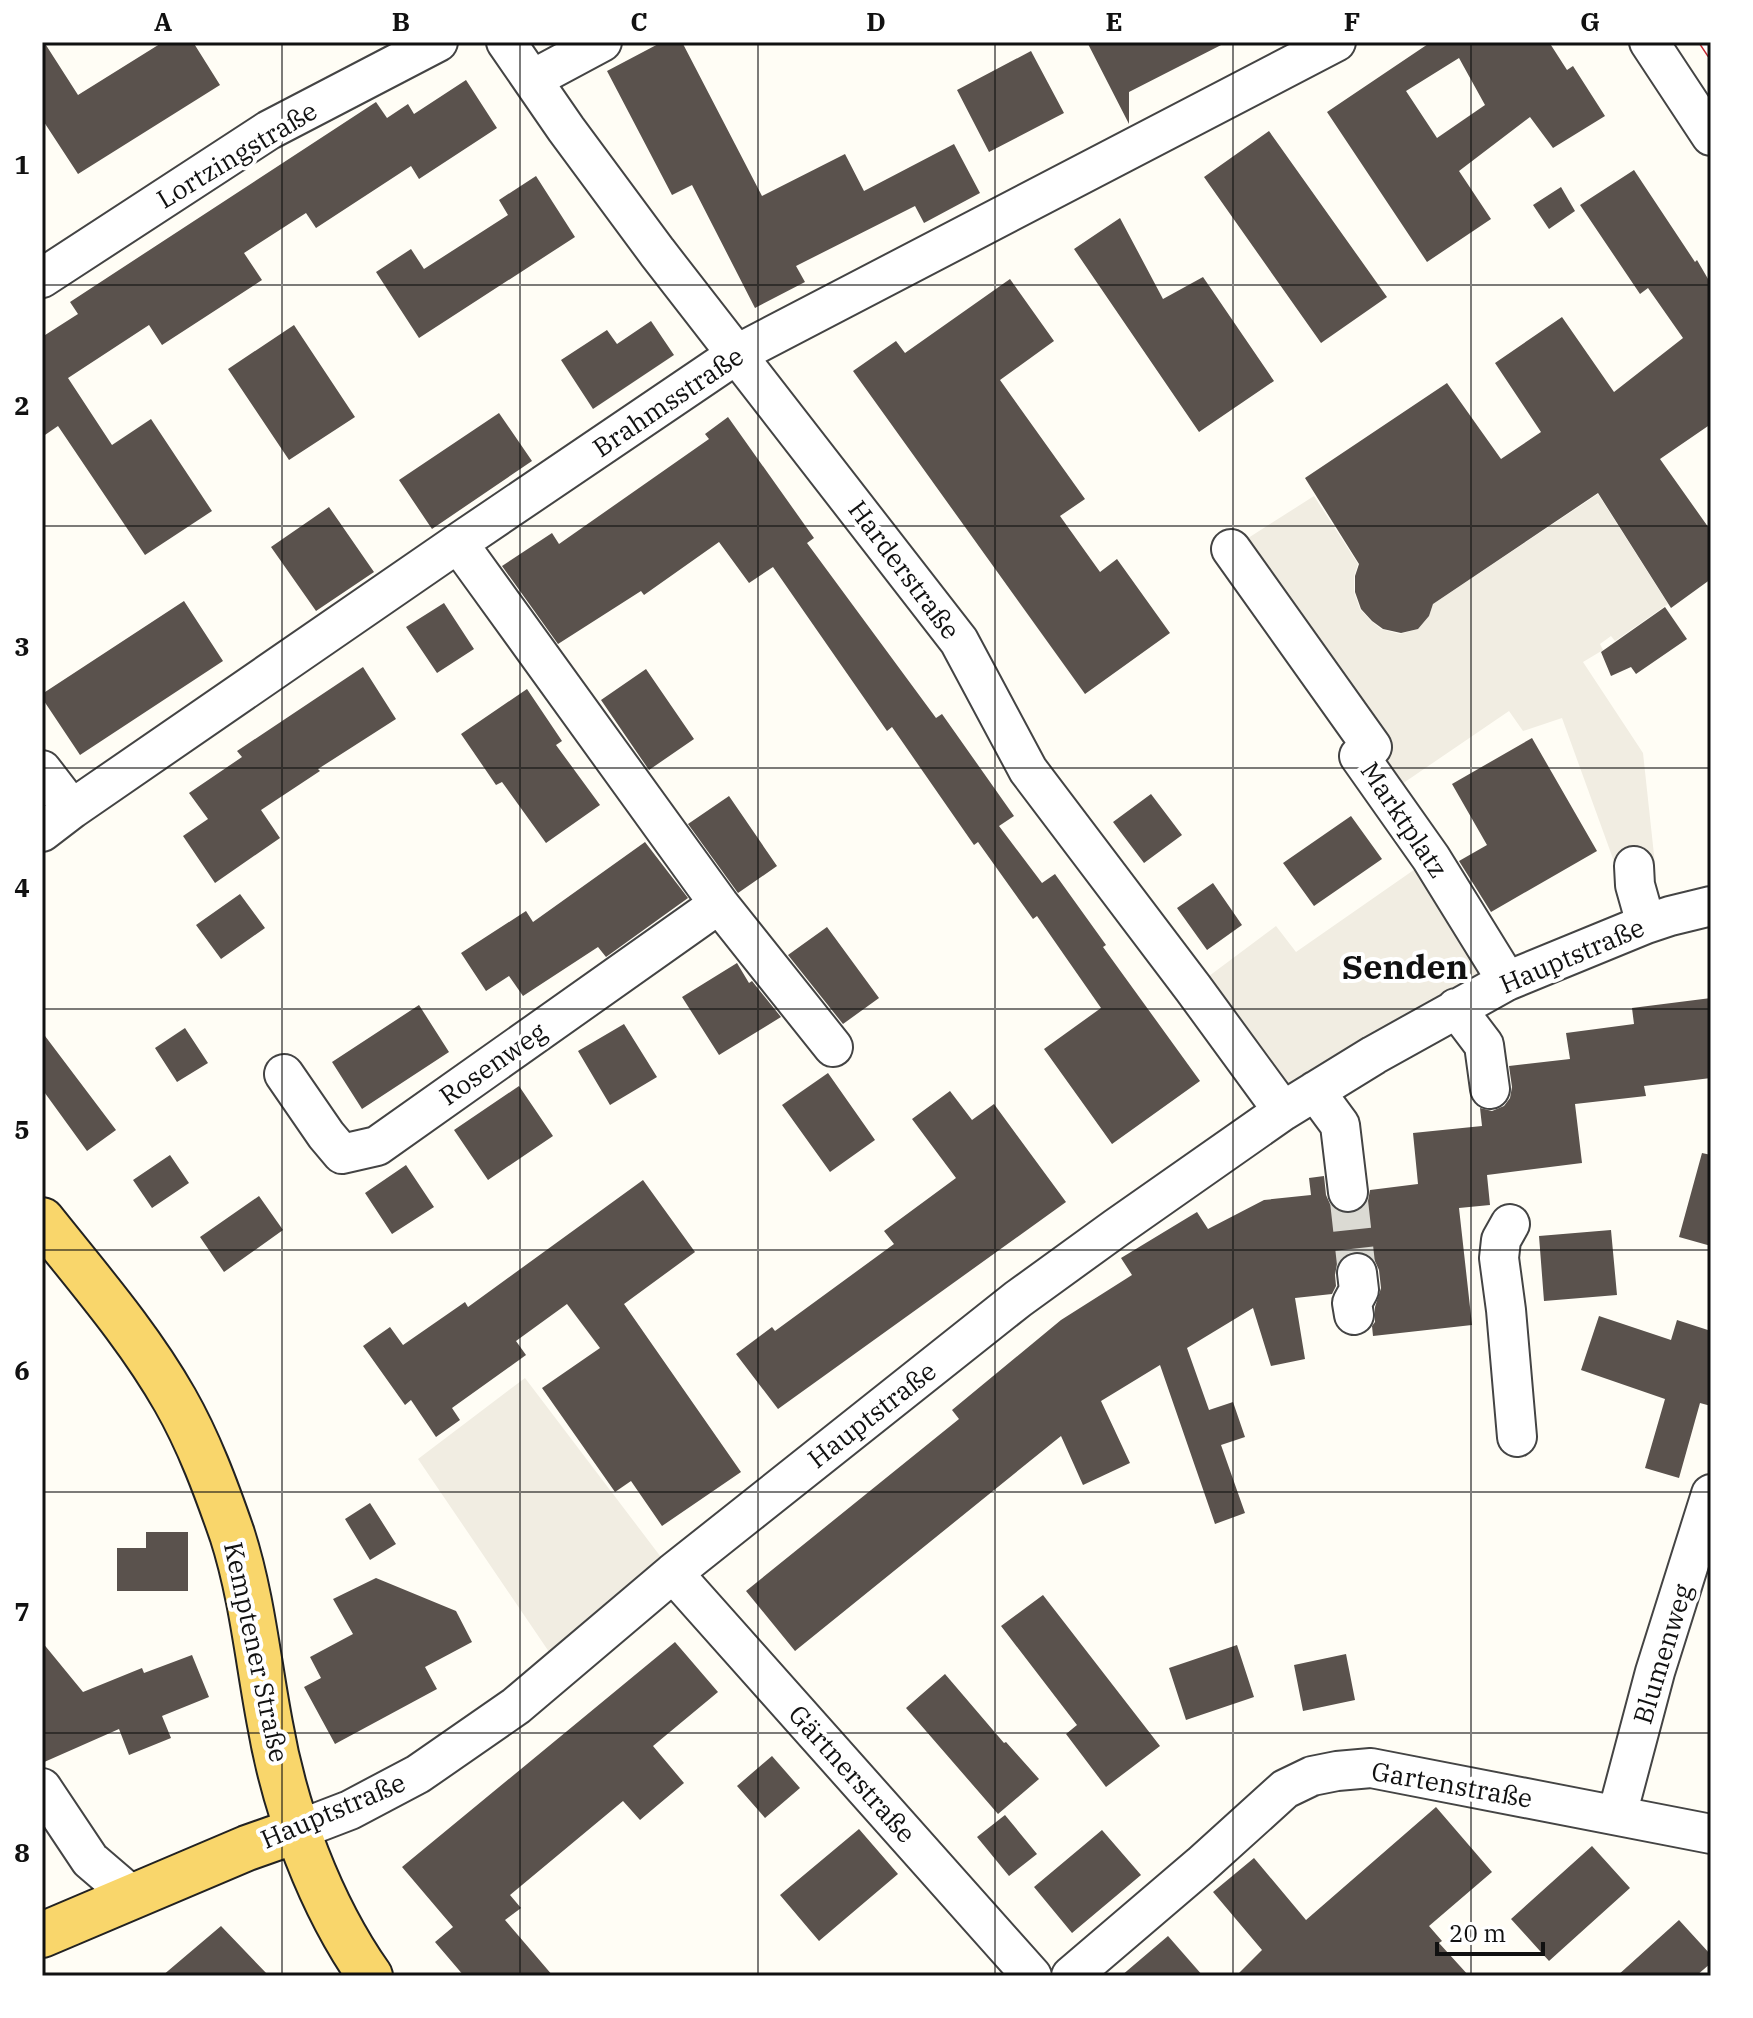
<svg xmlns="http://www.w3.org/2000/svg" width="1753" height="2018" font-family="'IBM Plex Serif',serif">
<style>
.plaza{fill:#f1ede2}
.building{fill:#5a524d;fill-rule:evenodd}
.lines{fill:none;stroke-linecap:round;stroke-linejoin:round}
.minor-tunnel{stroke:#dbdad3;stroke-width:38;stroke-dasharray:38 19;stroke-linecap:butt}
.minor-casing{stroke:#444;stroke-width:42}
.major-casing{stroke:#222;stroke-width:48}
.minor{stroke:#fff;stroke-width:38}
.major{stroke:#f9d66b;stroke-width:44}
.rail-casing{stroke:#c4262e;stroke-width:9}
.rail{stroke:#fff;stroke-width:6;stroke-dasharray:18;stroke-linecap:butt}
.grid{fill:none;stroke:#111;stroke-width:2;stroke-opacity:0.55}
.labels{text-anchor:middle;stroke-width:8;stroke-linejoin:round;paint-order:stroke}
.street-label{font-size:26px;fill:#111;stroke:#fff}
.district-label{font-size:34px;font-weight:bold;fill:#111;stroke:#fff}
.neatline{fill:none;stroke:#111;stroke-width:3}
.grid-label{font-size:26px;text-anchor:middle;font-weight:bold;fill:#111}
</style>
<rect width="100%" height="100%" fill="#fffdf5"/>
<!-- plaza -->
<path class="plaza" d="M 1598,494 L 1668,604 L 1615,641 L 1611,636 L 1600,644 L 1603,650 L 1583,662 L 1643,753 L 1655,864 L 1616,867 L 1562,718 L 1523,731 L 1509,711 L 1399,786 L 1231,549 L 1314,496 L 1358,564 L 1354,576 L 1354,592 L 1360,609 L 1371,621 L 1381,629 L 1400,634 L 1418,629 L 1429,616 L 1433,604 Z
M 1431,858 L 1507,981 L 1283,1111 L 1193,988 L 1276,926 L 1296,952 Z
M 525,1378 L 673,1573 L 560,1668 L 418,1459 Z"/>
<!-- building -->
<path class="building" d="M 42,42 L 44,42 L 78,95 L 163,42 L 193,42 L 220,85 L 78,174 L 42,119 Z
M 662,42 L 682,42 L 762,196 L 845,154 L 864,191 L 954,144 L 980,193 L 924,223 L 915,206 L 796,266 L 805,282 L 755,308 L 692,185 L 672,195 L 607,71 Z
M 1087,42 L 1227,42 L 1129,92 L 1129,124 Z
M 1431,42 L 1549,42 L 1567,70 L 1573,66 L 1605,116 L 1553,148 L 1530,117 L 1459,171 L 1491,219 L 1427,262 L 1327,112 ZM 1459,58 L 1485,105 L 1437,138 L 1406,91 Z
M 1031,51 L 1064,113 L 989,152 L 957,90 Z
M 466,80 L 497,128 L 419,179 L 411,166 L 316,228 L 306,213 L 244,253 L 262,280 L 162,345 L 149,325 L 68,378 L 112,445 L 151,419 L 212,511 L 145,555 L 58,426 L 42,437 L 42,337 L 78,314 L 70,302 L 376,102 L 387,118 L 408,104 L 414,114 Z
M 1269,131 L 1387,297 L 1321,343 L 1204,177 Z
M 1634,170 L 1695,262 L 1697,260 L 1711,284 L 1711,424 L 1660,459 L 1711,531 L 1711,579 L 1671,608 L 1598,493 L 1433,604 L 1429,616 L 1418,629 L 1401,633 L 1383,629 L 1372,621 L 1361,609 L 1355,592 L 1355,576 L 1359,564 L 1305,478 L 1447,383 L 1501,459 L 1541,432 L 1495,363 L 1562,317 L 1614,392 L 1683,338 L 1648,288 L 1640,294 L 1580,205 Z
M 536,176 L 575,237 L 419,338 L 376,272 L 411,249 L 424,269 L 508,215 L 499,200 Z
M 1561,187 L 1575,211 L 1549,229 L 1533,205 Z
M 1120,218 L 1163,299 L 1203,277 L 1274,381 L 1199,432 L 1074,249 Z
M 1010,279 L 1054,341 L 1000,380 L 1085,499 L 1060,516 L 1100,572 L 1117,559 L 1170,633 L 1085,694 L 853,371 L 896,341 L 905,353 Z
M 651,321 L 674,355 L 593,409 L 561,360 L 607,330 L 617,344 Z
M 294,325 L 355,417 L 289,460 L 228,369 Z
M 499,413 L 532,461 L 432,529 L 399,480 Z
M 728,417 L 814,538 L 807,543 L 936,718 L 942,714 L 1014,816 L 999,826 L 1042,883 L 1055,874 L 1106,945 L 1103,947 L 1200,1081 L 1112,1144 L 1044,1049 L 1101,1008 L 1037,916 L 1033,919 L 978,842 L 974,845 L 892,727 L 887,731 L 773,567 L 749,583 L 719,542 L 644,595 L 641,591 L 558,644 L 502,566 L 552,533 L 559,544 L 709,439 L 705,434 Z
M 329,507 L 374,572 L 316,611 L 271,547 Z
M 184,601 L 223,661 L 80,755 L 42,698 L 42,694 Z
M 444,603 L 474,649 L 437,673 L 406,627 Z
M 1665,607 L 1687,639 L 1636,674 L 1631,667 L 1611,676 L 1601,652 Z
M 363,667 L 396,719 L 318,769 L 320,771 L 261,810 L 280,838 L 215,883 L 183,836 L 208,819 L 189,793 L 242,757 L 237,751 Z
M 646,669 L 694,739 L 649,770 L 601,700 Z
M 527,689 L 562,741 L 556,745 L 600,805 L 546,843 L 502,782 L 496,785 L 461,734 Z
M 1532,738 L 1597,851 L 1491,912 L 1459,861 L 1487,845 L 1452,784 Z
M 1151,794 L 1182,835 L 1144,863 L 1113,822 Z
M 729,796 L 777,866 L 738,893 L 688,824 Z
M 1351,816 L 1382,859 L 1314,906 L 1283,863 Z
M 645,842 L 688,898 L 606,957 L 598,947 L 523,996 L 509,976 L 486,991 L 461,953 L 526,911 L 533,922 Z
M 1213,883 L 1242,925 L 1207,950 L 1177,908 Z
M 240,894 L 265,928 L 221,959 L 196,925 Z
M 827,927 L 879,998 L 843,1024 L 788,955 Z
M 737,963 L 749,983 L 752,981 L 781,1017 L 719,1055 L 682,997 Z
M 1711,998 L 1711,1078 L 1644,1086 L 1646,1096 L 1575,1104 L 1582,1163 L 1487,1175 L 1490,1205 L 1459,1208 L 1472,1325 L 1373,1336 L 1372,1326 L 1375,1322 L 1375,1307 L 1381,1288 L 1379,1270 L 1374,1259 L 1365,1253 L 1355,1251 L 1345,1255 L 1337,1264 L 1335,1275 L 1336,1286 L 1332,1294 L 1295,1298 L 1305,1359 L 1271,1366 L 1253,1308 L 1187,1348 L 1209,1410 L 1233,1402 L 1245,1437 L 1221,1445 L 1245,1513 L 1215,1524 L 1160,1365 L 1101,1401 L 1130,1463 L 1083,1485 L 1061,1436 L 795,1651 L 746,1591 L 959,1419 L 952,1410 L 1061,1320 L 1132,1275 L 1121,1258 L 1197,1212 L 1208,1229 L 1264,1200 L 1311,1195 L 1309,1178 L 1324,1176 L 1326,1195 L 1330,1204 L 1339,1212 L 1350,1214 L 1360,1210 L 1368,1201 L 1370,1190 L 1418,1184 L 1413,1133 L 1482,1126 L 1480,1108 L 1492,1111 L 1504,1106 L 1510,1098 L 1512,1087 L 1509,1066 L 1570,1059 L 1566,1033 L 1634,1024 L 1632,1008 Z
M 419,1005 L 449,1052 L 362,1109 L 332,1062 Z
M 624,1024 L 657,1077 L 610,1105 L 578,1051 Z
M 185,1028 L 208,1063 L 177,1082 L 155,1048 Z
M 42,1032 L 116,1130 L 87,1151 L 42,1089 Z
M 828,1073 L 875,1140 L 830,1172 L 782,1105 Z
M 519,1086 L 553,1136 L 488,1180 L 454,1130 Z
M 950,1091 L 972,1120 L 994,1104 L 1066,1202 L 778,1409 L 736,1354 L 772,1327 L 775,1331 L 894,1244 L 884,1231 L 956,1178 L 912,1119 Z
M 1702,1153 L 1711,1155 L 1711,1246 L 1679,1237 Z
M 170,1155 L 189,1183 L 152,1208 L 133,1180 Z
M 406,1165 L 434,1207 L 392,1234 L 365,1193 Z
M 643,1180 L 695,1252 L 624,1304 L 741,1472 L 662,1526 L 631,1481 L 615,1492 L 542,1388 L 600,1348 L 567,1304 L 516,1341 L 526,1355 L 452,1408 L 460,1420 L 436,1437 L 411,1400 L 405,1405 L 363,1346 L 390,1327 L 403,1345 L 465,1302 L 468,1307 Z
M 259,1196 L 283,1230 L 224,1272 L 200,1237 Z
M 1611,1230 L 1617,1295 L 1544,1301 L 1539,1236 Z
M 1599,1316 L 1671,1340 L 1677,1320 L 1711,1331 L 1711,1406 L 1700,1403 L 1679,1478 L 1645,1468 L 1665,1399 L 1581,1370 Z
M 370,1503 L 396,1544 L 370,1560 L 345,1519 Z
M 146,1532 L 188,1532 L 188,1591 L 117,1591 L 117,1548 L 146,1548 Z
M 376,1578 L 456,1611 L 472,1642 L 425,1667 L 437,1689 L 335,1744 L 304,1687 L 321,1678 L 310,1657 L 353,1634 L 333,1599 Z
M 1043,1595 L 1160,1746 L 1106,1787 L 1066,1734 L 1077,1725 L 1001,1626 Z
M 42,1642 L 83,1692 L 142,1668 L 144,1673 L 192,1655 L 209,1697 L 162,1716 L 171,1738 L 129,1755 L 119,1729 L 42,1763 Z
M 675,1642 L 718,1692 L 653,1746 L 684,1783 L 640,1820 L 623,1801 L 510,1895 L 521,1908 L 505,1920 L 553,1976 L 464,1976 L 435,1942 L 453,1927 L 402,1867 Z
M 1237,1645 L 1254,1697 L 1186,1720 L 1169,1668 Z
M 1346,1654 L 1355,1700 L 1303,1711 L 1294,1665 Z
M 945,1674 L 1004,1743 L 1006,1742 L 1039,1779 L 998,1814 L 906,1708 Z
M 772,1756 L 800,1788 L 765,1818 L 737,1786 Z
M 1436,1807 L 1492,1872 L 1429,1926 L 1442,1941 L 1439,1943 L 1469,1976 L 1236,1976 L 1262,1950 L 1213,1892 L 1254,1858 L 1306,1920 Z
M 1005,1815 L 1037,1854 L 1009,1876 L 977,1837 Z
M 859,1829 L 898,1874 L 819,1941 L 780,1895 Z
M 1102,1830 L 1141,1875 L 1072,1933 L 1034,1887 Z
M 1592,1846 L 1630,1888 L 1549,1961 L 1511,1919 Z
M 1679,1920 L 1711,1955 L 1711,1963 L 1696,1976 L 1617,1976 Z
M 221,1926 L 269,1976 L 162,1976 Z
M 1168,1936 L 1203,1976 L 1121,1976 Z"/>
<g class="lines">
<!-- minor-tunnel -->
<path class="minor-tunnel" d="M 1348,1192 L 1357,1273"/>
<!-- minor casing -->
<g class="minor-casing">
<path id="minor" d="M 506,42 L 566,129 L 657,252 L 959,641 L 1028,770 L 1193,988 L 1283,1111
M 1649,42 L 1711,136
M 533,79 L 602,42
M 42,278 L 269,130 L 438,42
M 458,543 L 719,904 L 833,1047
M 1231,549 L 1372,747 L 1359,756 L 1431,858 L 1507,981
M 42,770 L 72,809
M 42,832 L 72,809 L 458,543 L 737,354 L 1336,42
M 1634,866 L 1635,885 L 1646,924
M 1456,1008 L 1484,1045 L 1490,1089
M 284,1074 L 326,1135 L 342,1154 L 377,1146 L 719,904
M 1315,1091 L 1340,1125 L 1348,1192
M 1510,1224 L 1501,1240 L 1499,1258 L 1506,1310 L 1517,1437
M 1354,1315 L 1352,1303 L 1359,1290 L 1357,1273
M 673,1573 L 1032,1976
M 42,1788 L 90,1860 L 132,1896
M 1617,1815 L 1655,1672 L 1711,1494
M 298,1830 L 350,1810 L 418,1774 L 516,1706 L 673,1573 L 1018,1299 L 1116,1228 L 1283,1111 L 1374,1055 L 1507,981 L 1646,924 L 1670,916 L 1711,906
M 1071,1976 L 1201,1865 L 1285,1789 L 1312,1776 L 1337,1771 L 1371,1768 L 1711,1834"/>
</g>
<!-- major casing -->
<g class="major-casing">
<path id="major" d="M 42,1220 C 88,1278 138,1335 175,1400 C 199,1442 216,1488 232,1534 C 252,1596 258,1661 270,1724 C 285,1810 320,1905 370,1976
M 42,1935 L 247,1848 L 298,1830"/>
</g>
<!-- minor -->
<use href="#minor" class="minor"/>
<!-- major -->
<use href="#major" class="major"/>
<!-- rail casing -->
<g class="rail-casing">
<path id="rail" d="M 1703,42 L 1711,54"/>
</g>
<!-- rail -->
<use href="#rail" class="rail"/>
</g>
<!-- grid -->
<path class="grid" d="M 282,42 L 282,1976M 520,42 L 520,1976M 758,42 L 758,1976M 995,42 L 995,1976M 1233,42 L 1233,1976M 1471,42 L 1471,1976M 42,285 L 1711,285M 42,526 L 1711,526M 42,768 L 1711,768M 42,1009 L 1711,1009M 42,1250 L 1711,1250M 42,1492 L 1711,1492M 42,1733 L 1711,1733"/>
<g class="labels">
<!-- street labels -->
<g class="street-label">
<text transform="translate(237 155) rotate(-31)" y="9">Lortzingstraße</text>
<text transform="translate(668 402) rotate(-34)" y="9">Brahmsstraße</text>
<text transform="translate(904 570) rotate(53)" y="9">Harderstraße</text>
<text transform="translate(1404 820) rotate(56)" y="9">Marktplatz</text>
<text transform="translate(1572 956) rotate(-23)" y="9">Hauptstraße</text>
<text transform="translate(493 1064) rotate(-35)" y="9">Rosenweg</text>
<text transform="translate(872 1415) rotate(-38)" y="9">Hauptstraße</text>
<text transform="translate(256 1652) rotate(78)" y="9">Kemptener Straße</text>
<text transform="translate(1663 1654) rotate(-73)" y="9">Blumenweg</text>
<text transform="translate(852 1774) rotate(48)" y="9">Gärtnerstraße</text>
<text transform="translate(1452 1785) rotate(10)" y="9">Gartenstraße</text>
<text transform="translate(333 1811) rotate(-23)" y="9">Hauptstraße</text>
</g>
<!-- district labels -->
<g class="district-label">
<text x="1405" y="979">Senden</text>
</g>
</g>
<!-- border -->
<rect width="1753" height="2018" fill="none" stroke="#ffffff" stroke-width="88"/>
<!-- scale -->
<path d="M1437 1942v12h106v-12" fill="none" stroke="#111111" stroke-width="4"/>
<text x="1449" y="1942" font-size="24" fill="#111111" stroke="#ffffff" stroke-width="6" paint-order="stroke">20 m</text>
<rect x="44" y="44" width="1665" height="1930" class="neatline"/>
<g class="grid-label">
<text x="163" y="31">A</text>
<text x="401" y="31">B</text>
<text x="639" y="31">C</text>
<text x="876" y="31">D</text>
<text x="1114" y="31">E</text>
<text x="1352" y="31">F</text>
<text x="1590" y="31">G</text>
<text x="22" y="174">1</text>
<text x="22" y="415">2</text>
<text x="22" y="656">3</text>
<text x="22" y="897">4</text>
<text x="22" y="1139">5</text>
<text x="22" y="1380">6</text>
<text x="22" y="1621">7</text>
<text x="22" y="1862">8</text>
</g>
</svg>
